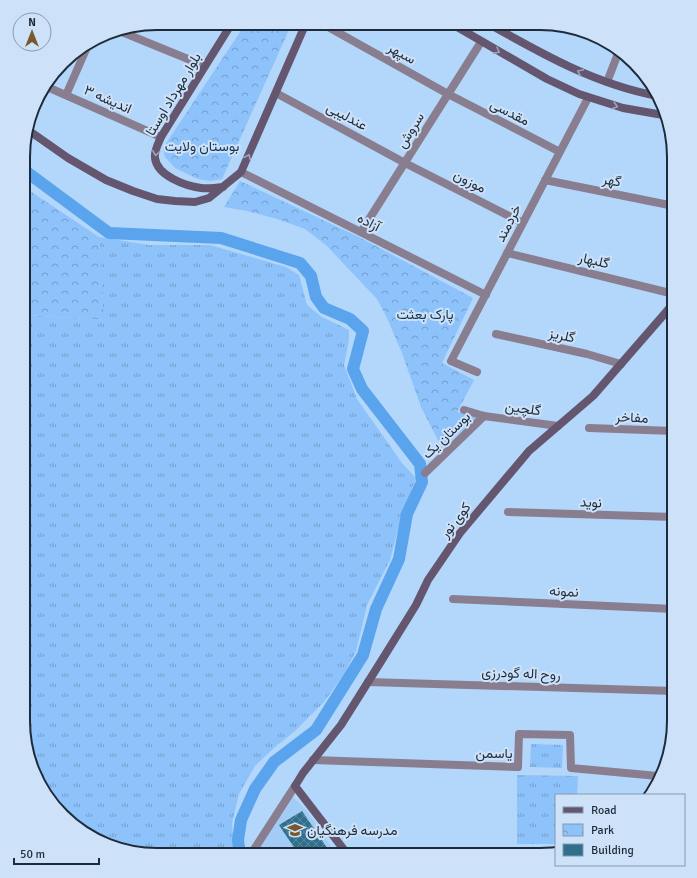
<svg xmlns="http://www.w3.org/2000/svg" width="697" height="878" font-family="Signika,Vazirmatn,sans-serif">
<style>
.built{fill:#a2cbf5}
.grass{fill:url(#grass-tufts)}
.park{fill:url(#park-crowns)}
.lines{fill:none;stroke-linecap:round;stroke-linejoin:round}
.canal{stroke:#5aa3ed;stroke-width:12}
.building{fill:url(#building-cross-hatch)}
.street{stroke:#887e8f;stroke-width:8}
.secondary{stroke:#64566f;stroke-width:8}
.oneway{stroke:#9ea3ba}
.labels{text-anchor:middle;stroke-width:4;stroke-linejoin:round;paint-order:stroke}
.street-label{font-size:14px;fill:#1e2b39;stroke:#cde2f8}
.park-label{font-size:14px;fill:#163452;stroke:#cde2f8}
.poi-label{font-size:14px;fill:#1e2b39;stroke:#cde2f8;text-anchor:start}
.rim{fill:none;stroke:#1e2b39;stroke-width:2}
</style>
<defs>
<pattern id="grass-tufts" width="24" height="20" patternUnits="userSpaceOnUse"><rect width="24" height="20" fill="#8dc2fa"/><path d="M3 7l-1-3M5 7V3M7 7l1-3M15 17l-1-3M17 17v-4M19 17l1-3" fill="none" stroke="#739ecb"/></pattern>
<pattern id="park-crowns" width="20" height="18" patternUnits="userSpaceOnUse"><rect width="20" height="18" fill="#8dc2fa"/><path d="M2 6a3 3 0 1 1 6 0M12 15a3 3 0 1 1 6 0" fill="none" stroke="#739ecb"/></pattern>
<pattern id="building-cross-hatch" width="8" height="8" patternUnits="userSpaceOnUse"><rect width="8" height="8" fill="#2e6f8c"/><path d="M0 0l8 8M0 8l8-8" fill="none" stroke="#59879d"/></pattern>
</defs>
<rect width="100%" height="100%" fill="#b3d6fb"/>
<!-- built -->
<path class="built" d="M 292,796 L 307,811 L 337,855 L 262,855 L 259,848 Z"/>
<!-- grass -->
<path class="grass" d="M 99,237 L 149,245 L 210,245 L 286,267 L 299,275 L 307,305 L 322,317 L 349,330 L 349,340 L 344,365 L 357,399 L 402,463 L 416,478 L 401,518 L 390,560 L 367,605 L 356,651 L 344,674 L 324,702 L 295,731 L 275,747 L 255,766 L 239,794 L 232,823 L 234,855 L 148,855 L 90,835 L 41,786 L 23,721 L 24,315 L 103,320 Z
M 531,744 L 563,745 L 562,768 L 530,767 Z
M 517,775 L 578,776 L 577,795 L 556,795 L 556,844 L 517,844 Z"/>
<!-- park -->
<path class="park" d="M 246,23 L 292,23 L 222,179 L 210,181 L 198,179 L 175,168 L 165,157 L 163,148 Z
M 240,181 L 361,238 L 473,298 L 442,363 L 474,380 L 457,412 L 477,418 L 442,448 L 421,407 L 402,353 L 387,318 L 377,299 L 327,246 L 305,229 L 277,219 L 247,211 L 224,207 Z
M 24,187 L 99,237 L 104,320 L 24,315 Z"/>
<g class="lines">
<!-- canal -->
<path class="canal" d="M 24,170 L 109,233 L 221,238 L 300,263 L 311,276 L 316,297 L 324,308 L 350,319 L 363,331 L 353,369 L 362,389 L 420,464 L 422,482 L 407,514 L 399,559 L 376,609 L 363,655 L 316,730 L 274,762 L 255,789 L 241,820 L 238,840 L 240,855"/>
</g>
<!-- building -->
<path class="building" d="M 302,811 L 332,855 L 299,855 L 279,825 Z"/>
<g class="lines">
<!-- street -->
<path class="street" d="M 321,23 L 448,94 L 560,152
M 117,30 L 205,66
M 607,82 L 619,51
M 45,86 L 161,137
M 276,93 L 405,163 L 523,223
M 66,95 L 88,45
M 241,172 L 486,295
M 545,180 L 674,206
M 361,232 L 481,42
M 507,253 L 674,294
M 667,311 L 674,315
M 496,334 L 587,354 L 621,364
M 477,372 L 451,361 L 588,98
M 464,410 L 484,416 L 558,426
M 589,428 L 674,431
M 425,473 L 484,416
M 508,512 L 674,517
M 453,599 L 674,609
M 368,682 L 674,691
M 313,760 L 518,767 L 519,734 L 570,735 L 571,768 L 658,776
M 347,853 L 514,853 L 514,855
M 255,855 L 253,851 L 295,786"/>
<!-- secondary -->
<path class="secondary" d="M 452,24 L 547,79 L 579,94 L 623,108 L 663,115
M 489,24 C 542,54 597,85 658,96
M 28,130 L 68,158 L 106,180 L 133,191 L 157,199 L 175,201 L 195,202 L 209,198 L 241,172 L 306,23
M 223,187 C 216,188 208,189 201,188 C 186,186 157,176 155,158 C 154,151 158,144 161,137 L 232,23
M 348,855 L 295,786 L 303,773 L 341,725 L 380,663 L 416,605 L 428,580 L 460,533 L 529,451 L 593,396 L 667,311 L 674,302"/>
</g>
<!-- one-way arrows -->
<defs><path id="oneway-chevron" d="M-2-3.5L2.5 0L-2 3.5" fill="none" stroke-width="1.6" stroke-linecap="round" stroke-linejoin="round"/></defs>
<g class="oneway">
<use href="#oneway-chevron" transform="translate(497 51) rotate(29)"/>
<use href="#oneway-chevron" transform="translate(580 72) rotate(-155)"/>
<use href="#oneway-chevron" transform="translate(615 106) rotate(16)"/>
<use href="#oneway-chevron" transform="translate(156 153) rotate(97)"/>
<use href="#oneway-chevron" transform="translate(248 157) rotate(-67)"/>
</g>
<!-- icons -->
<defs>
<g id="school-bare" transform="scale(1.2)"><path d="M0-5L7-2L0 1L-7-2ZM-4 1L0 2.5L4 1V4Q0 6-4 4Z" fill="#79582f" stroke="#cde2f8" stroke-width="2.5" paint-order="stroke"/></g>
</defs>
<g fill-rule="evenodd">
<use href="#school-bare" x="295" y="830"/>
</g>
<g class="labels">
<!-- street labels -->
<g class="street-label">
<text transform="translate(402 53) rotate(29)" y="5">سپهر</text>
<text transform="translate(173 94) rotate(-59)" y="5">بلوار مهرداد اوستا</text>
<text transform="translate(108 99) rotate(24)" y="5">اندیشه ۳</text>
<text transform="translate(510 112) rotate(27)" y="5">مقدسی</text>
<text transform="translate(347 116) rotate(28)" y="5">عندلیبی</text>
<text transform="translate(410 130) rotate(-58)" y="5">سروش</text>
<text transform="translate(612 180) rotate(11)" y="5">گهر</text>
<text transform="translate(470 181) rotate(27)" y="5">موزون</text>
<text transform="translate(369 222) rotate(27)" y="5">آزاده</text>
<text transform="translate(508 223) rotate(-63)" y="5">خردمند</text>
<text transform="translate(594 260) rotate(13)" y="5">گلبهار</text>
<text transform="translate(562 335) rotate(12)" y="5">گلریز</text>
<text transform="translate(523 408) rotate(8)" y="5">گلچین</text>
<text transform="translate(632 417) rotate(3)" y="5">مفاخر</text>
<text transform="translate(446 435) rotate(-44)" y="5">بوستان یک</text>
<text transform="translate(591 502) rotate(2)" y="5">نوید</text>
<text transform="translate(455 520) rotate(-52)" y="5">کوی نور</text>
<text transform="translate(564 591) rotate(3)" y="5">نمونه</text>
<text transform="translate(521 673) rotate(2)" y="5">روح اله گودرزی</text>
<text x="494" y="758">یاسمن</text>
</g>
<!-- park labels -->
<g class="park-label">
<text x="202" y="151">بوستان ولایت</text>
<text x="425" y="319">پارک بعثت</text>
</g>
<!-- poi labels -->
<g class="poi-label">
<text x="307" y="835">مدرسه فرهنگیان</text>
</g>
</g>
<!-- crop -->
<path d="M0 0H697V878H0ZM157 30H540A127 127 0 0 1 667 157V721A127 127 0 0 1 540 848H157A127 127 0 0 1 30 721V157A127 127 0 0 1 157 30Z" fill="#cde2f8" fill-rule="evenodd"/>
<path class="rim" d="M157 30H540A127 127 0 0 1 667 157V721A127 127 0 0 1 540 848H157A127 127 0 0 1 30 721V157A127 127 0 0 1 157 30Z"/>
<!-- legend -->
<rect x="555" y="794" width="130" height="72" fill="#cde2f8" stroke="#8799ac"/>
<rect x="563" y="807" width="20" height="6" fill="#64566f" stroke="#8799ac"/>
<text x="591" y="814" font-size="12" fill="#1e2b39">Road</text>
<rect x="563" y="824" width="20" height="12" fill="url(#park-crowns)" stroke="#8799ac"/>
<text x="591" y="834" font-size="12" fill="#1e2b39">Park</text>
<rect x="563" y="844" width="20" height="12" fill="#2e6f8c" stroke="#8799ac"/>
<text x="591" y="854" font-size="12" fill="#1e2b39">Building</text>
<!-- north arrow -->
<g transform="translate(32 32)"><circle r="19" fill="#cde2f8" stroke="#8799ac"/>
<path d="M0-3L7 15L0 10L-7 15Z" fill="#79582f"/>
<text y="-6" font-size="11" font-weight="bold" text-anchor="middle" fill="#1e2b39">N</text>
</g>
<!-- scale -->
<path d="M14 858v6h85v-6" fill="none" stroke="#1e2b39" stroke-width="2"/>
<text x="20" y="858" font-size="12" fill="#1e2b39" stroke="#cde2f8" stroke-width="3" paint-order="stroke">50 m</text>
</svg>
